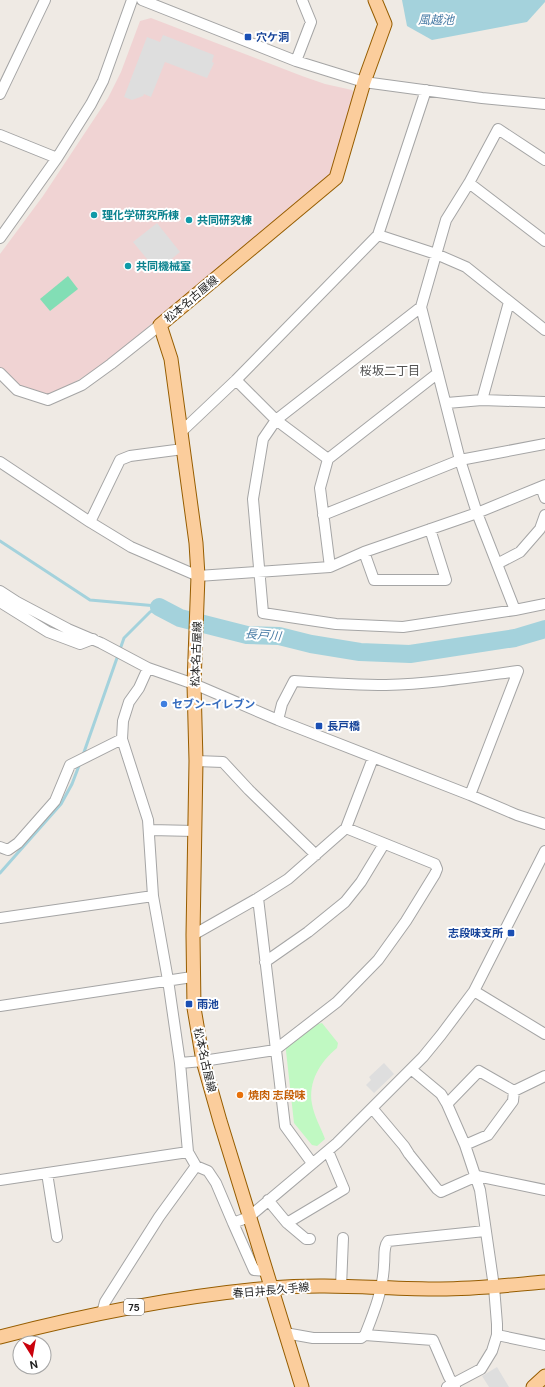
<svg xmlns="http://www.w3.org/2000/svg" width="545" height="1387" font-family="'DM Sans','Noto Sans JP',sans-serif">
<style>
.commercial{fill:#f0d3d3}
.park{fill:#c0f9c2}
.pitch{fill:#82deb5}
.parking{fill:#dedede}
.water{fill:#a4d2dc}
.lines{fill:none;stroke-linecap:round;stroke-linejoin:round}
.stream{stroke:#a4d2dc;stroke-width:3}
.river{stroke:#a4d2dc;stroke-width:18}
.minor-casing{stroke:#a5a5a5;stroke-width:12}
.major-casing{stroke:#965d01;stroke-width:15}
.minor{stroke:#fff;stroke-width:10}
.major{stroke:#fbcd9c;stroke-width:13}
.transit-dot{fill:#1a4fb4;stroke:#fff;stroke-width:1.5}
.culture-dot{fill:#0f9aa8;stroke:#fff;stroke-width:1.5}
.shop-dot{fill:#3f7fe0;stroke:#fff;stroke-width:1.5}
.food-dot{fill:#e8710a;stroke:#fff;stroke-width:1.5}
.labels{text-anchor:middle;stroke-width:4;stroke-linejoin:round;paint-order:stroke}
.shield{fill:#fff;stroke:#626262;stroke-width:1}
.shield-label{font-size:10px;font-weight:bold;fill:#1e1e1e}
.transit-label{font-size:11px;font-weight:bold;fill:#164399;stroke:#fff;text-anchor:start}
.culture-label{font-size:11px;font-weight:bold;fill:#0d838f;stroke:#fff;text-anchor:start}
.street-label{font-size:11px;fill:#1e1e1e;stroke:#fff}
.shop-label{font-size:11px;font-weight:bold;fill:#366cbe;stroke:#fff;text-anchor:start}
.food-label{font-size:11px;font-weight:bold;fill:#c56008;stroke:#fff;text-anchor:start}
.water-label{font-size:12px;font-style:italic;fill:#487ba5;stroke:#fff}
.neighbourhood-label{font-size:12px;fill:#515151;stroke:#fff}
</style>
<rect width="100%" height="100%" fill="#efeae4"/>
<!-- commercial -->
<path class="commercial" d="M 151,18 L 302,76 L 325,84 L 352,90 L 355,94 L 330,177 L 103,364 L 80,379 L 48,396 L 19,388 L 0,367 L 0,254 L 43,196 L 108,98 L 121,72 L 140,21 Z"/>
<!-- park -->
<path class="park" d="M 322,1023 L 338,1043 L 337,1048 C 320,1062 308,1082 312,1104 C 314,1116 321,1128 325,1139 L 317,1146 L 312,1145 L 294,1123 L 286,1051 L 286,1048 L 318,1024 Z"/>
<!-- pitch -->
<path class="pitch" d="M 68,276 L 78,289 L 50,311 L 40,299 Z"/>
<!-- parking -->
<path class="parking" d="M 163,35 L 214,55 L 212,62 L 214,63 L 207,78 L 165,62 L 151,97 L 144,94 L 143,96 L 132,100 L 124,97 L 147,37 L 160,42 Z
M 157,223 L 180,252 L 157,271 L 133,242 Z
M 384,1063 L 394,1074 L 374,1093 L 366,1085 L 371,1080 L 369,1077 Z
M 497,1367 L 509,1387 L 489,1387 L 482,1376 Z"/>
<!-- water -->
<path class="water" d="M 402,0 L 545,0 L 545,2 L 527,22 L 432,40 L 407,26 Z"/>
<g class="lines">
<!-- stream -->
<path class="stream" d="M 0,541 L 90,600 L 157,606
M 83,755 L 124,638 L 150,612 L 159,607
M 0,873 L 61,804 L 72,784 L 80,763"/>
<!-- river -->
<path class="river" d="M 159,607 L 180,618 L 247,635 L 279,636 L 311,644 L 360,652 L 410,654 L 515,638 L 545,629"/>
<!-- minor casing -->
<g class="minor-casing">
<path id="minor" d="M 142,0 L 296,61 L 364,82 L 482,98 L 545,104
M 296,61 L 311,22 L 302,0
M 0,94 L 45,0
M 0,135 L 57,158
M 469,183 L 545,241
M 378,235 L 436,254 L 466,267 L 545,330
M 0,238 L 57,158 L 91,104 L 103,81 L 132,0
M 421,307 L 276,420 L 263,439 L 253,499 L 263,613 L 336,624 L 403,627 L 515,610 L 545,604
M 0,373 L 17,390 L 48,400 L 82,385 L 111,364 L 160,325
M 236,380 L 276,420 L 328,459
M 482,400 L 509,302
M 447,403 L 482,400 L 545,402
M 180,433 L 236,380 L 378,235 L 426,90
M 0,462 L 90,522 L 131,547 L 198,576 L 330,567 L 364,552 L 477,513 L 545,485
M 541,487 L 545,498
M 323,515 L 460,460 L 545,444
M 90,522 L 120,460 L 130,456 L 183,449
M 364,552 L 374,580 L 446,580 L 430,529
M 497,564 L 520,552 L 540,529 L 545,515
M 330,567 L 320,488 L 328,459 L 438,373
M 0,591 L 17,602 L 68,629 L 101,643 L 148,668 L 194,684 L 278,720 L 470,795 L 517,815 L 545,824
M 0,602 L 48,632 L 80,644 L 93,639
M 515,610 L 477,513 L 460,460 L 421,307 L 446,220 L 469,183 L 498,129 L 545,160
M 148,668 L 139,688 L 129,702 L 123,721 L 122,739 L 148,820 L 153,896 L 168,980 L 180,1063 L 188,1152 L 196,1166 L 208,1171 L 216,1183 L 233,1223 L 249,1217 L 337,1143 L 423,1057 L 441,1035 L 474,991 L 545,851
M 278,720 L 282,704 L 294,681 C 325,683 356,685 386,685 C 430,684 474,677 518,671 L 470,795
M 196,761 L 223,762 L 249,790 L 316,855
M 150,830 L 195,831
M 0,847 L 8,850 L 18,843 L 55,801 L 70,765 L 122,739
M 258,898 L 285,1126 L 312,1163
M 0,918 L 153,896
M 193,935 L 258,898 L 288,879 L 346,828 L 373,758
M 265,962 L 308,932 L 345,902 L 361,882 L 384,844
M 474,991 L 545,1034
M 0,1006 L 192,977
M 180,1063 L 203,1061 L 275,1050 L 337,1002 L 378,960 L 406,921 L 435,874 L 437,869 L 435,864 L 346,828
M 411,1069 L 441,1094 L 447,1104 L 465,1145 L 480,1190 L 494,1287 L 497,1324 L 497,1335 L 492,1351 L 481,1369 L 447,1387
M 447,1104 L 479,1071 L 514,1091 L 545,1076
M 372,1108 L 404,1146 L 409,1154 L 437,1189 L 441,1192 L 477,1176 L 545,1190
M 465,1145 L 488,1135 L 513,1101 L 514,1091
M 47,1173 L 57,1237
M 0,1180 L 188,1152
M 268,1200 L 287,1223 L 344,1189 L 328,1151
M 233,1223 L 254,1270 L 266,1271
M 287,1223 L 306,1239 L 310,1239
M 341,1287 L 343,1238
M 102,1313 L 105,1302 L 159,1217 L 196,1166
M 285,1333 L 313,1338 L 361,1338 L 365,1335 L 433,1340 L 449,1377 L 455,1387
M 365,1335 C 374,1312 383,1290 384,1265 C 385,1257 383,1247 388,1241 L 485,1231
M 497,1335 L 545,1345"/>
</g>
<!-- major casing -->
<g class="major-casing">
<path id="major" d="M 0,1337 C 89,1314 179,1296 270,1288 C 326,1283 383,1289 440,1289 C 475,1289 510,1285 545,1282
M 302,1387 L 220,1121 L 203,1061 L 194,1008 L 193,935 L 196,761 L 194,684 L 198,576 L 196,543 L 171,359 L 160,325 L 336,178 L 364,82 L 385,24 L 375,0
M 533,1387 L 545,1376"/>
</g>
<!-- minor -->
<use href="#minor" class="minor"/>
<!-- major -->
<use href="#major" class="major"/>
</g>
<!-- markers -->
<g class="transit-dot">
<rect x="244" y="33" width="8" height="8" rx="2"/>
<rect x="315" y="722" width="8" height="8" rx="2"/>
<rect x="507" y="929" width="8" height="8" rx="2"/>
<rect x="185" y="1000" width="8" height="8" rx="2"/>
</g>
<g class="culture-dot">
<circle cx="94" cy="215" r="4"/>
<circle cx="189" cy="220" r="4"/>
<circle cx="128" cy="266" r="4"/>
</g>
<circle class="shop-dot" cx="164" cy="704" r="4"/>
<circle class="food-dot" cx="240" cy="1095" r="4"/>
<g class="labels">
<!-- shield labels -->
<rect class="shield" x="124" y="1299" width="20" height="16" rx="3"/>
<g class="shield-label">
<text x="134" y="1311">75</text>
</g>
<!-- transit labels -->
<g class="transit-label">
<text x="256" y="41">穴ケ洞</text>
<text x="327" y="730">長戸橋</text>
<text x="503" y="937" text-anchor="end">志段味支所</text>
<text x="197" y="1008">雨池</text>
</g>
<!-- culture labels -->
<g class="culture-label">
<text x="102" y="219">理化学研究所棟</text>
<text x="197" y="224">共同研究棟</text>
<text x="136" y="270">共同機械室</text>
</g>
<!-- street labels -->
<g class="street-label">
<text transform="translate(191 299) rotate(-40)" y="4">松本名古屋線</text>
<text transform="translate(196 654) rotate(-88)" y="4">松本名古屋線</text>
<text transform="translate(205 1060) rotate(77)" y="4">松本名古屋線</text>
<text transform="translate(271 1290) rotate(-5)" y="4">春日井長久手線</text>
</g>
<!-- shop labels -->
<g class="shop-label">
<text x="172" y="708">セブン-イレブン</text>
</g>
<!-- food labels -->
<g class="food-label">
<text x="248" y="1099">焼肉 志段味</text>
</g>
<!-- water labels -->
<g class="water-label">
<text x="436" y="24">風越池</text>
<text transform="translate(263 635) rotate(5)" y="4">長戸川</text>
</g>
<!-- neighbourhood labels -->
<g class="neighbourhood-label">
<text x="390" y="375">桜坂二丁目</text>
</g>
</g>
<!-- north arrow -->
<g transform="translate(32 1355) rotate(169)"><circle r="19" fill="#ffffff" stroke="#a5a5a5"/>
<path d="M0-3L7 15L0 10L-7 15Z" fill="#ca010c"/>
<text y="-6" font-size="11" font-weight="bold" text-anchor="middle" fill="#1e1e1e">N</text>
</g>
</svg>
